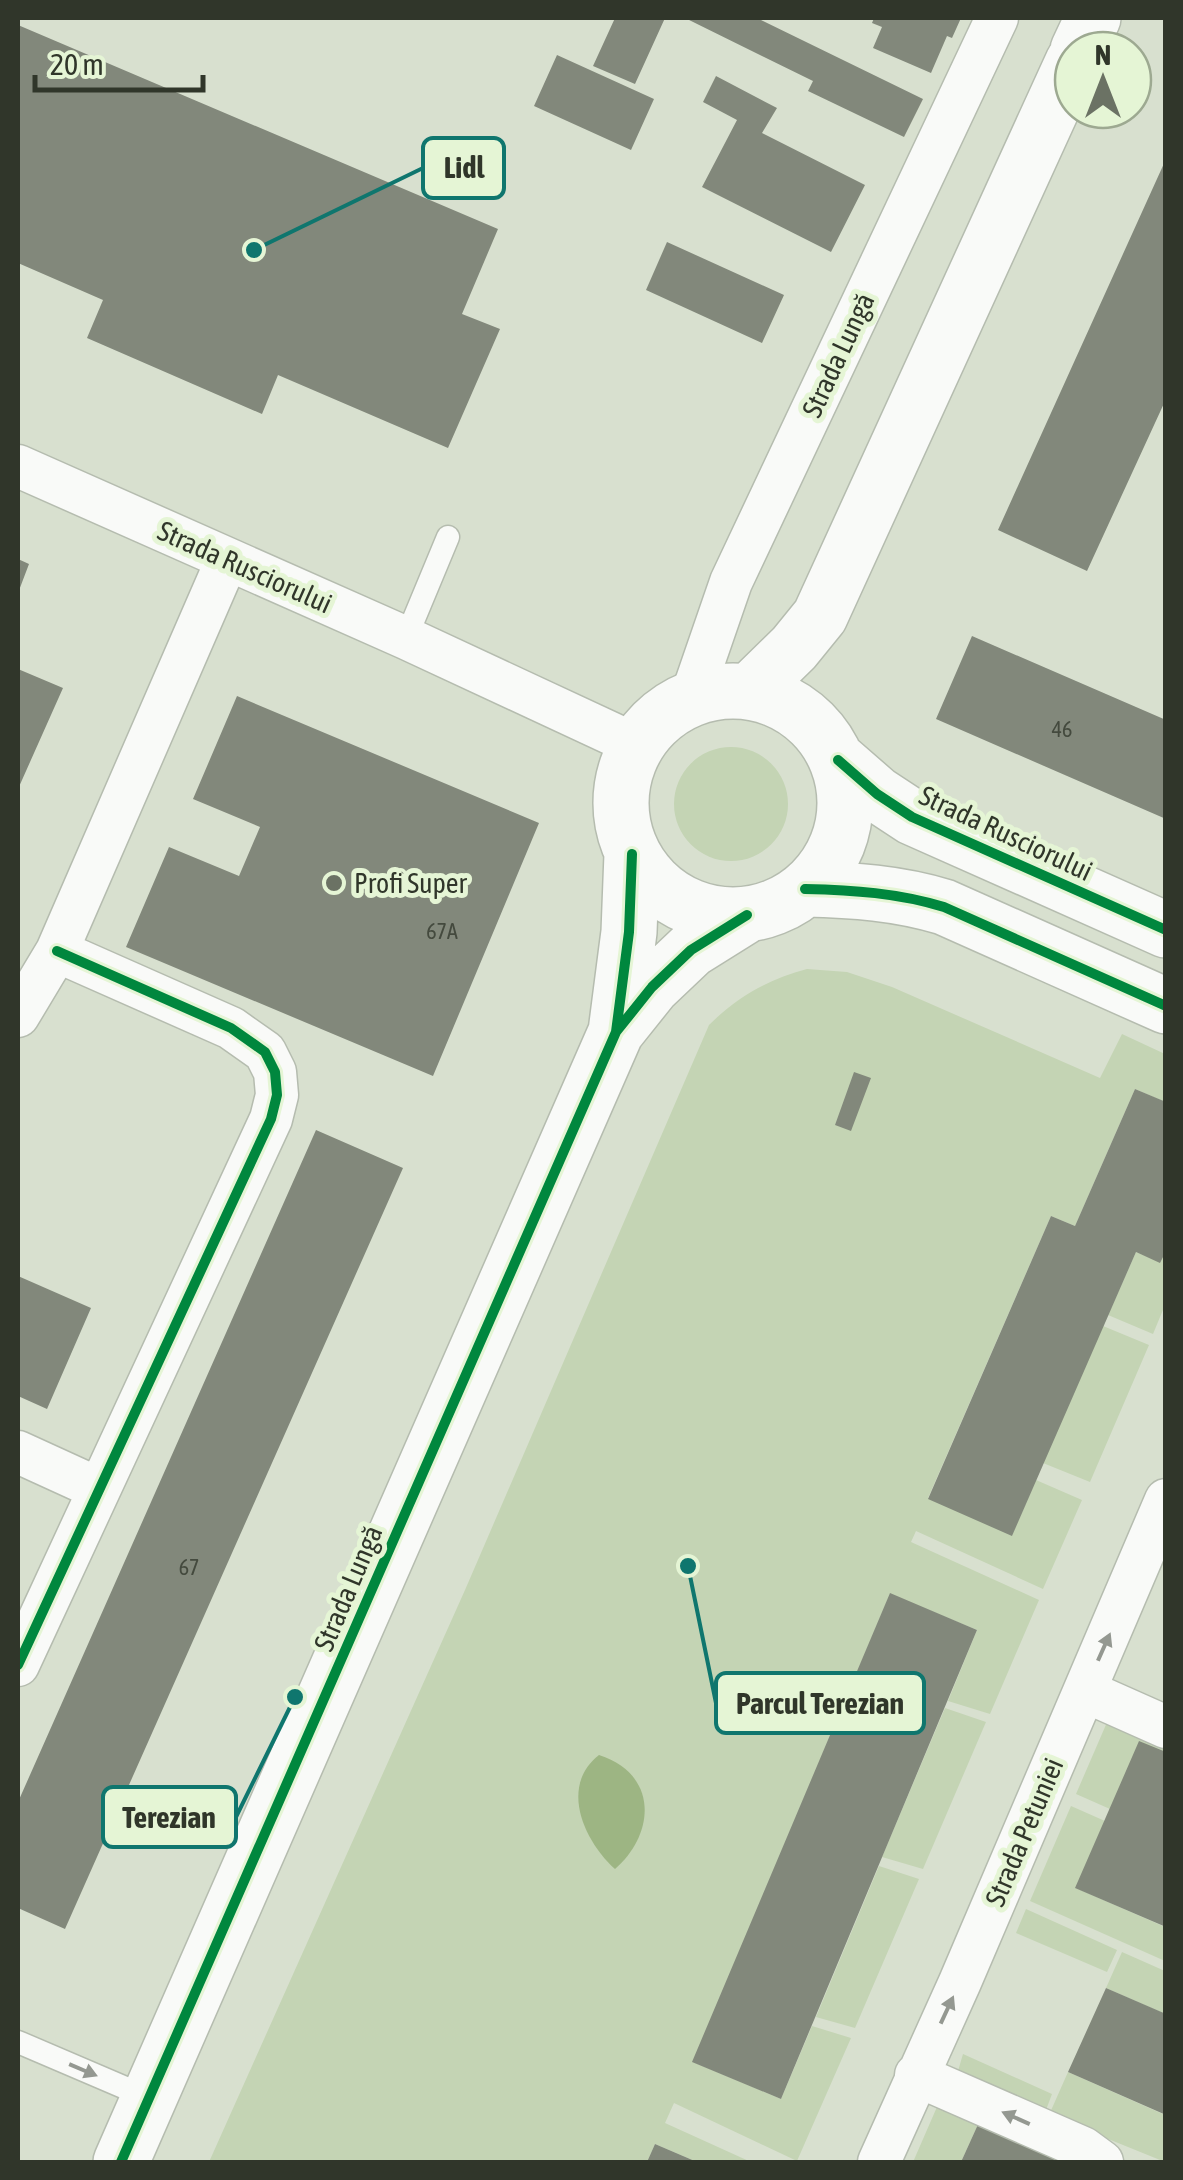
<svg xmlns="http://www.w3.org/2000/svg" width="1183" height="2180" font-family="'Asap Condensed',sans-serif">
<style>
.green{fill:#c4d4b4}
.water{fill:#9db583}
.building{fill:#82887b}
.lines{fill:none;stroke-linecap:round;stroke-linejoin:round}
.service-casing{stroke:#b5bcaf;stroke-width:25}
.minor-casing{stroke:#b5bcaf;stroke-width:45}
.primary-casing{stroke:#b5bcaf;stroke-width:58}
.service{stroke:#f9faf8;stroke-width:22}
.minor{stroke:#f9faf8;stroke-width:42}
.primary{stroke:#f9faf8;stroke-width:55}
.cycleway-casing{stroke:#e5f5d5;stroke-width:16}
.cycleway{stroke:#00873e;stroke-width:10}
.oneway{fill:#949891}
.poi-dot{fill:#6b7264;stroke:#e5f5d5;stroke-width:4}
.labels{text-anchor:middle;stroke-width:10;stroke-linejoin:round;paint-order:stroke}
.number-label{font-size:22px;fill:#444a3e}
.street-label{font-size:28px;fill:#30362a;stroke:#e5f5d5}
.poi-label{font-size:28px;fill:#30362a;stroke:#e5f5d5;text-anchor:start}
.leader{fill:none;stroke:#0f766e;stroke-width:4}
.callout-dot{fill:#0f766e;stroke:#e5f5d5;stroke-width:4}
.callout{fill:#e5f5d5;stroke:#0f766e;stroke-width:4}
.callout-label{font-size:30px;text-anchor:middle;font-weight:bold;fill:#30362a}
</style>
<rect width="100%" height="100%" fill="#d8e0cf"/>
<!-- green -->
<path class="green" d="M674 804a57 57 0 1 1 114 0a57 57 0 1 1-114 0Z
M 807,969 L 847,972 L 892,987 L 1100,1078 L 1122,1034 L 1165,1054 L 1165,1102 L 1135,1089 L 1075,1226 L 1051,1216 L 928,1498 L 1012,1535 L 1036,1480 L 1082,1500 L 1043,1589 L 916,1531 L 911,1542 L 1039,1600 L 990,1714 L 948,1701 L 977,1630 L 890,1594 L 693,2062 L 781,2099 L 812,2026 L 851,2038 L 797,2161 L 674,2103 L 665,2123 L 751,2162 L 697,2162 L 655,2144 L 647,2162 L 209,2162 L 465,1590 L 709,1025 C 738,996 767,980 807,969 Z
M 1165,1251 L 1165,1305 L 1153,1334 L 1108,1315 L 1136,1252 L 1160,1262 Z
M 1103,1326 L 1149,1345 L 1090,1482 L 1043,1463 Z
M 945,1708 L 986,1722 L 923,1869 L 882,1857 Z
M 1108,1720 L 1165,1745 L 1165,1752 L 1110,1809 L 1076,1794 Z
M 1071,1806 L 1105,1821 L 1076,1888 L 1165,1927 L 1165,1961 L 1030,1901 Z
M 879,1866 L 919,1879 L 855,2028 L 816,2017 Z
M 1026,1909 L 1117,1950 L 1107,1972 L 1016,1933 Z
M 1122,1952 L 1165,1971 L 1165,2014 L 1106,1988 Z
M 963,2054 L 1052,2094 L 1046,2110 L 958,2071 Z
M 1068,2072 L 1165,2115 L 1165,2162 L 1049,2115 Z
M 940,2100 L 980,2120 L 961,2162 L 913,2162 Z"/>
<!-- water -->
<path class="water" d="M 599,1755 C 658,1774 656,1833 615,1869 C 584,1841 559,1786 599,1755 Z"/>
<!-- building -->
<path class="building" d="M 615,18 L 665,18 L 635,84 L 593,66 Z
M 685,18 L 757,18 L 923,99 L 904,137 L 808,91 L 813,81 Z
M 874,18 L 961,18 L 952,38 L 947,36 L 931,73 L 873,48 L 882,27 L 872,23 Z
M 18,25 L 498,229 L 462,314 L 500,329 L 448,448 L 278,375 L 262,414 L 87,338 L 103,300 L 18,263 L 20,125 L 18,124 Z
M 557,55 L 654,99 L 631,150 L 534,106 Z
M 716,76 L 777,108 L 762,133 L 865,185 L 831,252 L 702,187 L 737,120 L 703,102 Z
M 1166,159 L 1166,399 L 1087,571 L 998,530 Z
M 667,242 L 784,295 L 762,343 L 646,290 Z
M 18,559 L 29,564 L 18,593 Z
M 972,636 L 1166,720 L 1166,819 L 936,719 Z
M 18,669 L 63,688 L 18,789 Z
M 237,696 L 539,823 L 433,1076 L 126,947 L 169,847 L 239,876 L 260,827 L 193,799 Z
M 854,1072 L 871,1078 L 851,1131 L 835,1125 Z
M 1135,1089 L 1166,1102 L 1166,1251 L 1160,1263 L 1136,1252 L 1012,1536 L 928,1499 L 1051,1216 L 1075,1226 Z
M 316,1130 L 403,1168 L 65,1929 L 18,1908 L 18,1802 Z
M 18,1276 L 91,1308 L 47,1409 L 18,1396 Z
M 890,1593 L 977,1630 L 781,2099 L 692,2062 Z
M 1139,1741 L 1166,1752 L 1166,1927 L 1075,1888 Z
M 1106,1988 L 1166,2014 L 1166,2115 L 1068,2072 Z
M 980,2120 L 1075,2162 L 961,2162 Z
M 655,2144 L 697,2162 L 647,2162 Z"/>
<g class="lines">
<!-- service casing -->
<g class="service-casing">
<path id="service" d="M 406,638 L 448,537
M 18,2042 L 149,2098"/>
</g>
<!-- minor casing -->
<g class="minor-casing">
<path id="minor" d="M 18,466 L 406,638 L 636,745
M 691,698 L 731,582 L 997,18
M 18,1016 L 57,951 L 227,560
M 18,1452 L 99,1489
M 18,1665 L 271,1119 L 277,1095 L 275,1072 L 265,1052 L 231,1028 L 57,951
M 1085,1691 L 1166,1727
M 916,2075 L 1083,2148 L 1102,2162
M 879,2162 L 960,1982 L 1166,1500"/>
</g>
<!-- primary casing -->
<g class="primary-casing">
<path id="primary" d="M 1078,50 L 1093,18
M621 803a112 112 0 1 1 224 0a112 112 0 1 1-224 0Z
M 750,691 L 794,648 L 820,616 L 1073,62
M 838,760 L 877,794 L 912,817 L 1166,930
M 805,889 C 853,890 898,893 944,907 L 1166,1006
M 616,1032 L 652,987 L 691,950 L 747,915
M 121,2162 L 616,1032 L 629,932 L 632,854"/>
</g>
<!-- service -->
<use href="#service" class="service"/>
<!-- minor -->
<use href="#minor" class="minor"/>
<!-- primary -->
<use href="#primary" class="primary"/>
<!-- cycleway casing -->
<g class="cycleway-casing">
<path id="cycleway" d="M 838,760 L 877,794 L 912,817 L 1166,930
M 805,889 C 853,890 898,893 944,907 L 1166,1006
M 616,1032 L 652,987 L 691,950 L 747,915
M 18,1665 L 271,1119 L 277,1095 L 275,1072 L 265,1052 L 231,1028 L 57,951
M 121,2162 L 616,1032 L 629,932 L 632,854"/>
</g>
<!-- cycleway -->
<use href="#cycleway" class="cycleway"/>
</g>
<!-- one-way arrows -->
<defs><path id="oneway-solid" d="M-6-.8H1V-3.2L6.5 0L1 3.2V.8H-6Z" transform="scale(2.5)"/></defs>
<g class="oneway">
<use href="#oneway-solid" transform="translate(1104 1647) rotate(-66)"/>
<use href="#oneway-solid" transform="translate(947 2010) rotate(-65)"/>
<use href="#oneway-solid" transform="translate(83 2070) rotate(23)"/>
<use href="#oneway-solid" transform="translate(1016 2118) rotate(-156)"/>
</g>
<!-- markers -->
<circle class="poi-dot" cx="334" cy="883" r="10"/>
<g class="labels">
<!-- number labels -->
<g class="number-label">
<text x="1062" y="737">46</text>
<text x="442" y="939">67A</text>
<text x="189" y="1575">67</text>
</g>
<!-- street labels -->
<g class="street-label">
<text transform="translate(838 355) rotate(-65)" y="10">Strada Lungă</text>
<text transform="translate(245 567) rotate(24)" y="10">Strada Rusciorului</text>
<text transform="translate(1006 833) rotate(25)" y="10">Strada Rusciorului</text>
<text transform="translate(348 1588) rotate(-67)" y="10">Strada Lungă</text>
<text transform="translate(1024 1832) rotate(-67)" y="10">Strada Petuniei</text>
</g>
<!-- poi labels -->
<g class="poi-label">
<text x="354" y="893">Profi Super</text>
</g>
</g>
<!-- callouts -->
<path class="leader" d="M254 250L423 168M688 1566L716 1703M295 1697L236 1817"/>
<g class="callout-dot">
<circle cx="254" cy="250" r="10"/>
<circle cx="688" cy="1566" r="10"/>
<circle cx="295" cy="1697" r="10"/>
</g>
<g class="callout">
<rect x="423" y="138" width="81" height="60" rx="10"/>
<rect x="716" y="1673" width="208" height="60" rx="10"/>
<rect x="103" y="1787" width="133" height="60" rx="10"/>
</g>
<g class="callout-label">
<text x="464" y="178">Lidl</text>
<text x="820" y="1714">Parcul Terezian</text>
<text x="169" y="1828">Terezian</text>
</g>
<!-- border -->
<rect width="1183" height="2180" fill="none" stroke="#30362a" stroke-width="40"/>
<!-- north arrow -->
<g transform="translate(1103 80)"><circle r="48" fill="#e5f5d5" stroke="#9da991" stroke-width="2.5"/>
<path d="M0-8L18 38L0 25L-18 38Z" fill="#6b7264"/>
<text y="-15" font-size="28" font-weight="bold" text-anchor="middle" fill="#30362a">N</text>
</g>
<!-- scale -->
<path d="M35 75v15h168v-15" fill="none" stroke="#30362a" stroke-width="5"/>
<text x="50" y="75" font-size="30" fill="#30362a" stroke="#e5f5d5" stroke-width="8" paint-order="stroke">20 m</text>
</svg>
